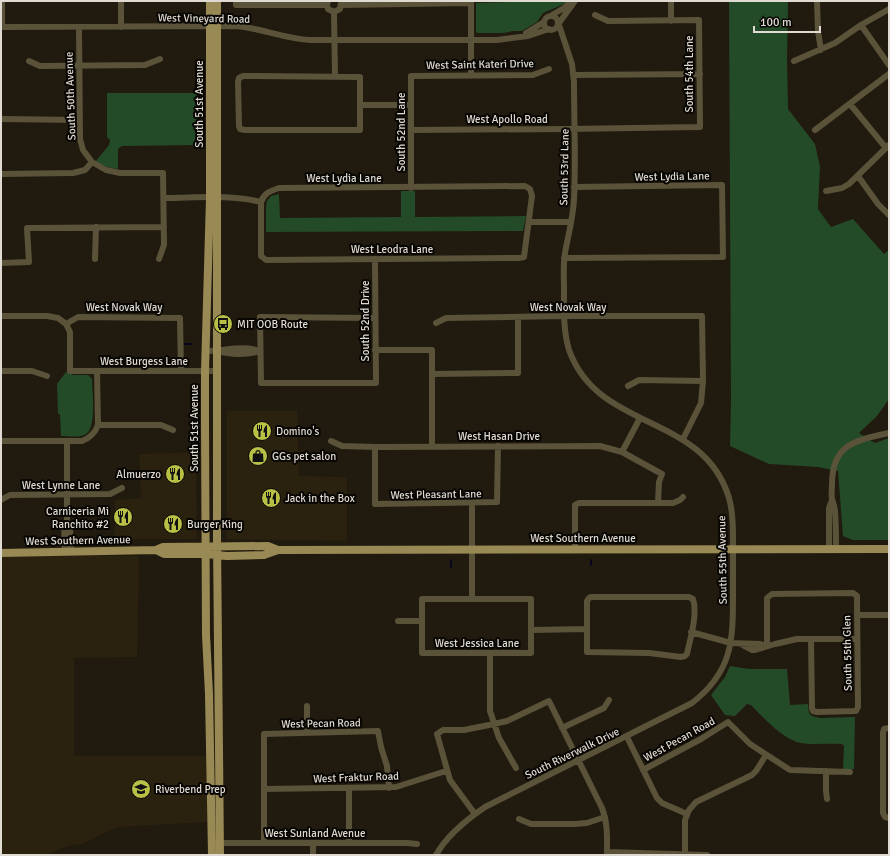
<svg xmlns="http://www.w3.org/2000/svg" width="890" height="856" font-family="Signika,sans-serif">
<style>
.built{fill:#2b210f}
.green{fill:#244b28}
.lines{fill:none;stroke-linecap:round;stroke-linejoin:round}
.stream{stroke:#000026;stroke-width:1.5}
.minor{stroke:#5a5239;stroke-width:6}
.major{stroke:#998954;stroke-width:8}
.labels{text-anchor:middle;stroke-width:4;stroke-linejoin:round;paint-order:stroke}
.street-label{font-size:11px;fill:#dfdad2;stroke:#080603}
.poi-label{font-size:11px;fill:#dfdad2;stroke:#080603;text-anchor:start}
</style>
<rect width="100%" height="100%" fill="#211a0e"/>
<!-- built -->
<path class="built" d="M 227,411 L 297,411 L 299,476 L 347,477 L 347,541 L 227,539 Z
M 196,452 L 197,539 L 115,539 L 115,500 L 141,498 L 139,454 Z
M 14,555 L 139,556 L 137,657 L 74,658 L 74,756 L 207,756 L 208,822 L 117,827 L 78,846 L 75,844 L 59,849 L 49,855 L 1,855 L 1,557 Z"/>
<!-- green -->
<path class="green" d="M 541,1 L 567,1 L 562,5 L 543,13 L 537,22 L 522,31 L 513,31 L 504,33 L 478,33 L 476,32 L 476,3 Z
M 729,1 L 788,1 L 787,59 L 788,109 L 815,144 L 820,167 L 818,209 L 831,227 L 853,219 L 884,254 L 889,250 L 889,399 L 877,416 L 859,433 L 875,443 L 889,438 L 889,540 L 853,540 L 843,536 L 838,471 L 818,467 L 769,464 L 730,446 L 731,400 Z
M 107,93 L 197,93 L 197,145 L 122,146 L 118,149 L 118,169 C 110,168 102,166 96,161 L 109,145 L 110,140 L 107,137 Z
M 401,191 L 415,191 L 415,217 L 526,216 L 523,231 L 266,232 L 266,208 L 267,201 L 271,196 L 279,194 L 280,218 L 401,217 Z
M 66,372 L 73,375 L 88,375 L 92,379 C 92,391 97,427 86,434 C 80,438 69,436 61,436 L 60,414 L 58,414 L 57,384 Z
M 730,666 L 749,669 L 787,669 L 790,705 L 808,704 L 809,713 L 812,716 L 820,718 L 855,717 L 854,769 L 843,769 L 844,746 L 842,744 C 829,743 813,745 801,743 C 783,740 763,717 751,705 L 747,704 L 735,716 L 725,715 L 711,695 L 725,677 Z"/>
<g class="lines">
<!-- stream -->
<path class="stream" d="M 185,344 L 192,344
M 451,560 L 451,567
M 591,560 L 591,565"/>
<!-- minor -->
<path class="minor" d="M 121,1 L 121,27
M 236,1 L 236,5 L 327,5
M 328,1 L 327,5 L 328,9 L 334,12 L 340,9 L 341,2
M 471,1 L 471,76
M 671,1 L 671,21
M 817,1 L 818,31 L 821,50
M 341,5 L 471,3
M 334,12 L 335,77
M 552,15 L 564,8 L 571,1
M544 23a7 7 0 1 1 14 0a7 7 0 1 1-14 0Z
M 559,23 L 575,1
M 861,25 L 889,65
M 1,27 L 236,26 C 261,28 285,39 310,40 L 497,40 L 528,36 L 549,29
M 2,27 L 2,1
M 79,27 L 80,139 L 83,150 L 92,162
M 526,33 L 544,22
M 29,61 L 40,66 L 145,65 L 160,59
M 794,61 L 835,43 L 861,25 L 889,9
M 573,75 L 700,74
M 243,76 L 360,77 L 360,130 L 245,130 L 240,129 L 239,126 L 238,82 L 239,78 Z
M 850,104 L 886,148
M 360,105 L 411,105
M 1,119 L 79,120
M 411,130 L 567,129 L 700,127 L 699,20 L 608,21 L 595,15
M 815,130 L 889,74
M 1,174 L 73,173 L 85,170 L 92,162 L 106,170 L 120,173 L 163,173 L 164,245 L 159,259
M 858,176 L 878,204 L 889,215
M 525,186 L 530,189 L 532,196 L 524,257 L 519,258 L 266,260 L 261,256 L 261,202 C 264,193 270,191 279,188 Z
M 411,188 L 411,76 L 533,75 L 549,69
M 826,191 L 842,188 L 849,184 L 889,145
M 164,198 C 196,198 229,194 261,202
M 529,222 L 571,222
M 564,258 L 723,257 L 722,185 L 574,187
M 95,259 L 96,227
M 375,259 L 376,383 L 261,383 L 260,317 L 375,318
M 1,263 L 29,262 L 27,228 L 164,227
M 1,316 L 47,316 L 58,318 L 66,324 L 78,317 L 180,318 L 181,371
M 436,323 L 446,318 L 564,316 L 702,316 L 703,381 L 701,403 L 683,439
M 66,324 L 70,332 L 70,371 L 218,371
M 375,350 L 432,350 L 432,447
M 205,351 C 224,351 242,345 260,351
M 218,351 C 230,355 248,355 260,351
M 1,371 L 32,371 L 47,376
M 432,374 L 518,373 L 518,317
M 628,386 L 639,380 L 703,381
M 98,425 L 161,425 L 173,430
M 1,441 L 82,441 C 90,438 95,433 98,425 L 97,371
M 331,441 L 342,446 L 375,447 L 600,446 L 622,452 L 662,474 L 659,482 L 658,503
M 375,447 L 375,504 L 497,502 L 498,446
M 622,452 L 640,418
M 1,500 L 10,495 L 110,494 L 122,488
M 472,503 L 472,599
M 67,521 L 70,526 L 71,552
M 575,549 L 575,505 L 579,503 L 673,503 L 680,500 L 683,497
M 829,549 L 829,508 L 832,500
M 836,549 C 836,536 836,524 835,511 C 835,507 833,503 832,499 C 831,495 832,489 832,484 C 832,444 856,440 889,433
M 65,552 L 64,526 L 67,521 L 67,441
M 591,597 L 689,597 L 693,599 C 698,614 690,639 687,654 L 685,656 L 681,657 L 649,653 L 587,652 L 587,601 L 589,598 Z
M 422,599 L 531,599 L 531,653 L 422,653 Z
M 857,615 L 889,615
M 398,621 L 422,621
M 531,630 L 587,629
M 691,632 L 731,643 L 760,644 L 767,646
M 741,644 L 752,650 L 755,650 L 775,644 L 797,639 L 857,639
M 767,646 L 767,598 L 772,594 L 853,593 L 857,596 L 858,707 L 856,711 L 817,712 L 813,711 L 812,708 L 811,639
M 490,653 L 490,711 L 499,738 L 516,768
M 307,706 L 307,733
M 562,728 L 604,708 L 609,700
M 889,728 L 884,729 L 883,733 L 883,813 L 885,817 L 889,818
M 627,737 L 657,798 L 662,803 L 687,814
M 643,770 L 701,739 L 728,722 L 750,744 L 790,770 L 850,772
M 826,771 L 826,791 L 827,799
M 264,789 L 396,787 L 446,771
M 475,814 L 450,780 L 437,734 L 443,730 L 464,730 L 494,724 L 507,721 L 549,701 L 602,808 C 608,823 607,838 607,855
M 519,819 L 531,824 L 575,824 L 587,823 L 605,817
M 216,843 L 407,843 L 417,844
M 264,843 L 264,734 L 378,731 L 381,747 L 387,766 L 389,788
M 313,843 L 313,855
M 349,843 L 349,788
M 607,852 L 707,855
M 685,853 L 685,820 L 689,810 L 696,802 L 752,775 L 756,771 L 766,755
M 436,855 C 447,835 466,820 485,807 L 692,703 C 732,672 733,642 733,595 C 733,576 733,556 733,537 C 733,524 733,511 729,498 C 703,412 599,433 569,350 C 563,330 564,309 564,289 C 564,277 563,265 565,253 C 568,236 573,218 574,200 C 576,161 574,121 574,82 L 572,64 L 559,25"/>
<!-- major -->
<path class="major" d="M 210,1 L 210,198 L 205,371 L 205,419 L 206,635 L 209,694 L 212,855
M 217,1 L 217,540 L 220,855
M 156,550 L 164,554 L 205,554 L 227,556 L 264,555 L 278,550 L 889,549
M 1,553 L 156,550 L 163,547 L 268,546 L 278,550"/>
</g>
<!-- icons -->
<defs>
<g id="bus-disc" transform="scale(1)"><circle r="9.5" fill="#b9c046" stroke="#080603"/><path d="M-5-6H5V4H4V6H2V4H-2V6H-4V4H-5ZM-3.5-4V0h7V-4ZM-3.5 1.2v1.5H-2V1.2ZM2 1.2v1.5H3.5V1.2Z" fill="#111"/></g>
<g id="restaurant-disc" transform="scale(1)"><circle r="9.5" fill="#b9c046" stroke="#080603"/><path d="M-5-6h1v4h1v-4h1v4h1v-4h1v5L-1.5 .5V6h-2V.5L-5-1ZM5-6V6H3V1.5H1.5Q1.5-4 5-6Z" fill="#111"/></g>
<g id="shop-disc" transform="scale(1)"><circle r="9.5" fill="#b9c046" stroke="#080603"/><path d="M-5-2.5h2.3a2.7 3.5 0 0 1 5.4 0H5L5.5 6h-11ZM-1.5-2.5h3a1.5 2.3 0 0 0-3 0Z" fill="#111"/></g>
<g id="school-disc" transform="scale(1)"><circle r="9.5" fill="#b9c046" stroke="#080603"/><path d="M0-5L7-2L0 1L-7-2ZM-4 1L0 2.5L4 1V4Q0 6-4 4Z" fill="#111"/></g>
</defs>
<g fill-rule="evenodd">
<use href="#bus-disc" x="223" y="324"/>
<use href="#restaurant-disc" x="262" y="431"/>
<use href="#shop-disc" x="258" y="456"/>
<use href="#restaurant-disc" x="175" y="474"/>
<use href="#restaurant-disc" x="271" y="498"/>
<use href="#restaurant-disc" x="123" y="517"/>
<use href="#restaurant-disc" x="173" y="524"/>
<use href="#school-disc" x="141" y="789"/>
</g>
<g class="labels">
<!-- street labels -->
<g class="street-label">
<text transform="translate(204 18) rotate(1)" y="4">West Vineyard Road</text>
<text transform="translate(480 64) rotate(-1)" y="4">West Saint Kateri Drive</text>
<text transform="translate(689 74) rotate(-90)" y="4">South 54th Lane</text>
<text transform="translate(70 96) rotate(-92)" y="4">South 50th Avenue</text>
<text transform="translate(199 104) rotate(-90)" y="4">South 51st Avenue</text>
<text x="507" y="123">West Apollo Road</text>
<text transform="translate(401 132) rotate(-90)" y="4">South 52nd Lane</text>
<text transform="translate(564 167) rotate(-89)" y="4">South 53rd Lane</text>
<text transform="translate(672 176) rotate(-1)" y="4">West Lydia Lane</text>
<text x="344" y="182">West Lydia Lane</text>
<text x="392" y="253">West Leodra Lane</text>
<text x="124" y="311">West Novak Way</text>
<text x="568" y="311">West Novak Way</text>
<text transform="translate(365 321) rotate(-90)" y="4">South 52nd Drive</text>
<text x="144" y="365">West Burgess Lane</text>
<text transform="translate(194 428) rotate(-90)" y="4">South 51st Avenue</text>
<text x="499" y="440">West Hasan Drive</text>
<text x="61" y="489">West Lynne Lane</text>
<text transform="translate(436 494) rotate(-1)" y="4">West Pleasant Lane</text>
<text x="583" y="542">West Southern Avenue</text>
<text transform="translate(78 540) rotate(-1)" y="4">West Southern Avenue</text>
<text transform="translate(722 560) rotate(-91)" y="4">South 55th Avenue</text>
<text x="477" y="647">West Jessica Lane</text>
<text transform="translate(847 653) rotate(-91)" y="4">South 55th Glen</text>
<text transform="translate(321 723) rotate(-1)" y="4">West Pecan Road</text>
<text transform="translate(679 739) rotate(-29)" y="4">West Pecan Road</text>
<text transform="translate(572 753) rotate(-26)" y="4">South Riverwalk Drive</text>
<text transform="translate(356 777) rotate(-2)" y="4">West Fraktur Road</text>
<text x="315" y="837">West Sunland Avenue</text>
</g>
<!-- poi labels -->
<g class="poi-label">
<text x="237" y="328">MIT OOB Route</text>
<text x="276" y="435">Domino's</text>
<text x="272" y="460">GGs pet salon</text>
<text x="161" y="478" text-anchor="end">Almuerzo</text>
<text x="285" y="502">Jack in the Box</text>
<text x="109" y="515" text-anchor="end">Carniceria Mi<tspan x="109" dy="13">Ranchito #2</tspan></text>
<text x="187" y="528">Burger King</text>
<text x="155" y="793">Riverbend Prep</text>
</g>
</g>
<!-- border -->
<rect width="890" height="856" fill="none" stroke="#dfdad2" stroke-width="4"/>
<!-- scale -->
<path d="M754 26v6h66v-6" fill="none" stroke="#dfdad2" stroke-width="2"/>
<text x="760" y="26" font-size="12" fill="#dfdad2" stroke="#080603" stroke-width="3" paint-order="stroke">100 m</text>
</svg>
